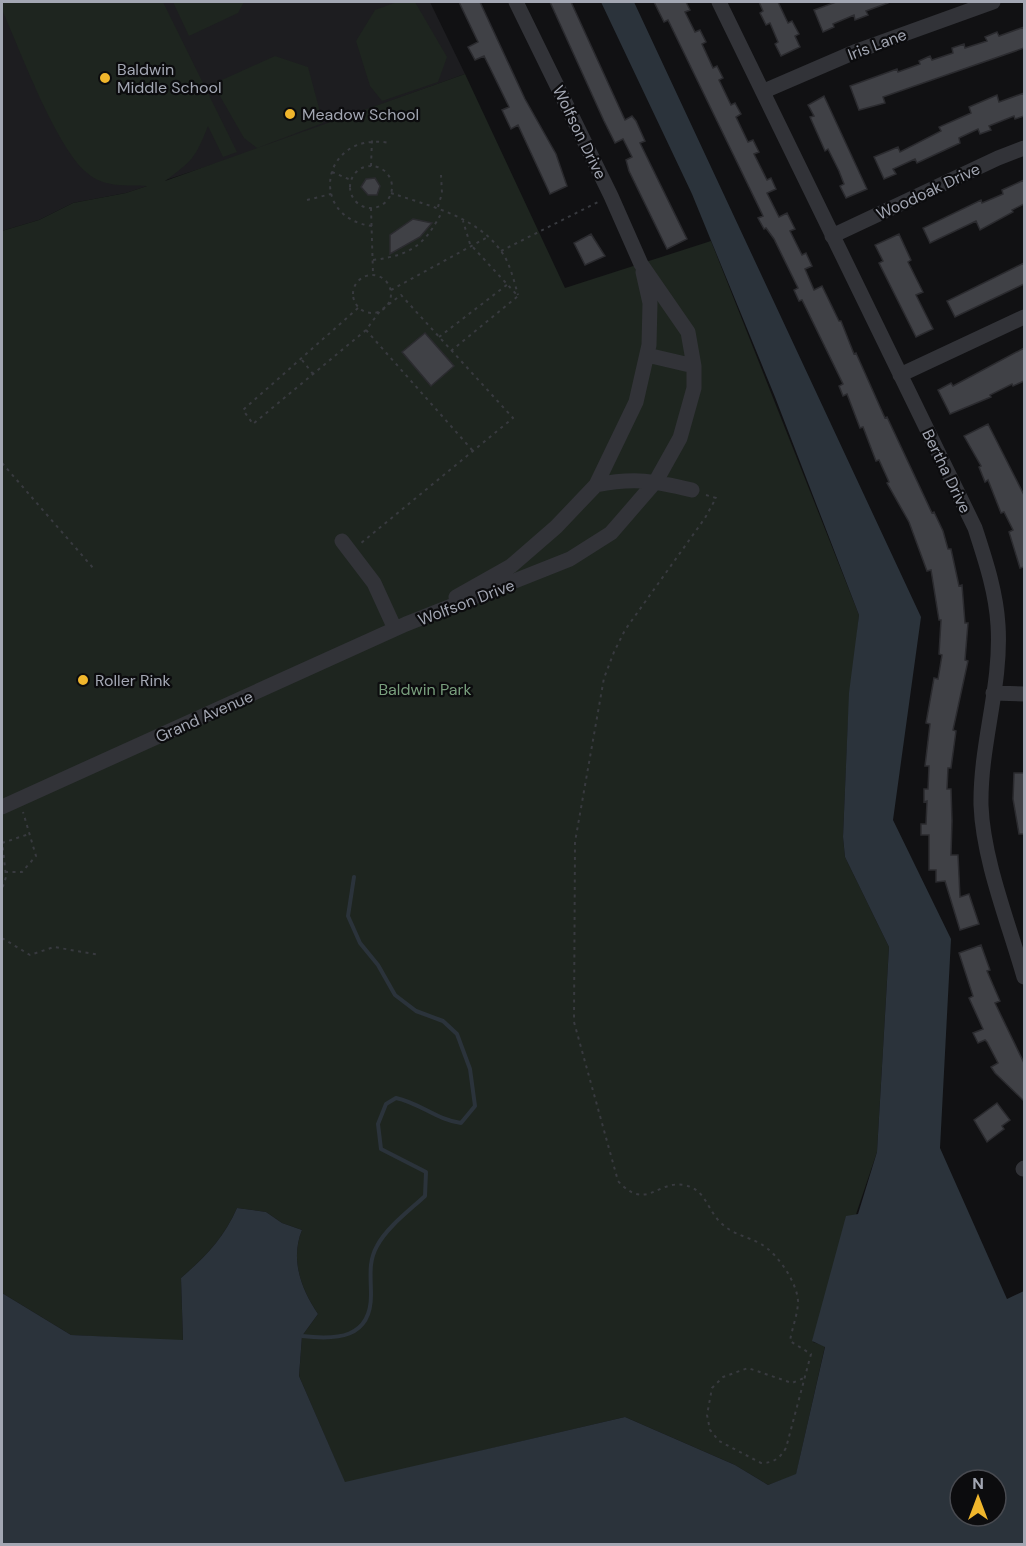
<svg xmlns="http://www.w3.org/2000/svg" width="1026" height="1546" font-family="'DM Sans',sans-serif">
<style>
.built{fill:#1d1d20}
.green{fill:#1e251f}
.water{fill:#2b333b;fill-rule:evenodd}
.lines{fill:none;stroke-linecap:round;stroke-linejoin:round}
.stream{stroke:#2b333b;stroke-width:4}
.building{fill:#404146;stroke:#2b2b2f;stroke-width:1.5}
.path{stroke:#383a3f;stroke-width:2;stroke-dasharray:3 4.5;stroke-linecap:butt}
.minor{stroke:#323338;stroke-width:15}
.poi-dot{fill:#f0b62c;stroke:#0c0c0e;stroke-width:2}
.labels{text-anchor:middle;stroke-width:4.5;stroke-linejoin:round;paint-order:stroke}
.street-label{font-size:16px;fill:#a3a7b3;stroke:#0c0c0e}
.poi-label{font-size:16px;fill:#a3a7b3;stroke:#0c0c0e;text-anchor:start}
.park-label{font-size:16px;fill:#799f7d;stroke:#0c0c0e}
</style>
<rect width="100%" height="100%" fill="#111113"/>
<!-- built -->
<path class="built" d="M 2,2 L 430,2 L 465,74 L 239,156 L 126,193 L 73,203 L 39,220 L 2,231 Z"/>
<!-- green -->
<path class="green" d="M 2,2 L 163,2 L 237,152 L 223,157 L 208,126 C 195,159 192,161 165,181 L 465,74 L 565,288 L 711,241 L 859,615 L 848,721 L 843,837 L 845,857 L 889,947 L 877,1152 L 813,1342 L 825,1346 L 796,1475 L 768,1485 L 735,1465 L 625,1417 L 345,1483 L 299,1376 L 302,1336 L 318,1314 C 301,1289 290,1259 302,1230 L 282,1223 L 266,1212 L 237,1208 C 224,1238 205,1257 181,1278 L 183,1341 L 71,1335 L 2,1293 L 2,231 L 39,220 L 73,203 L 126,193 L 147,186 C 127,185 103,188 86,172 C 55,145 20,50 2,10 Z
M 173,2 L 244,2 L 238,13 L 189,36 Z
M 397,2 L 415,2 L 447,57 L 438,82 L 382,101 L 370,86 L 356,41 L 375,10 Z
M 275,56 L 308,67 L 323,123 L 257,148 L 244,138 L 213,84 Z"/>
<!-- water -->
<path class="water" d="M 601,2 L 634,2 L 921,617 L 893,820 L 951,939 L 940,1148 L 1007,1299 L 1024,1291 L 1024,1544 L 2,1544 L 2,1293 L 71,1335 L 183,1340 L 181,1278 C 205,1257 224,1238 237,1208 L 266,1212 L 282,1223 L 302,1230 C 290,1259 301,1289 318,1314 L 302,1336 L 299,1376 L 345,1482 L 625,1417 L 735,1465 L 768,1485 L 796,1474 L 825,1347 L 812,1341 L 846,1216 L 858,1214 L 877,1152 L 889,947 L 845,857 L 843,837 L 849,693 L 859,615 L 775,397 L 692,194 ZM 960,1480 L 996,1480 L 996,1516 L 960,1516 Z"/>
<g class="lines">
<!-- stream -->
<path class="stream" d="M 302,1336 C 336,1340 371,1339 371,1295 C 371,1277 368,1262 377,1246 C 387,1227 410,1210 425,1196 L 426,1172 L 381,1149 L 378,1124 L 386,1104 L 396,1098 C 420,1103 437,1120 461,1123 L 475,1106 L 470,1069 L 457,1034 L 443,1021 L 416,1011 L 395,995 L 378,965 L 360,943 L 348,916 L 354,877"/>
</g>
<!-- building -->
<path class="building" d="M 459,2 L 480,2 L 525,99 L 556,154 L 567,186 L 550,194 L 518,125 L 511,129 L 502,110 L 509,107 L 489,66 L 484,56 L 475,60 L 468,47 L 478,42 Z
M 550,2 L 571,2 L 625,120 L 632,116 L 636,121 L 645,141 L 640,143 L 687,239 L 667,249 L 629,171 L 626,160 L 632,157 L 623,139 L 615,143 L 604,121 Z
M 654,2 L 686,2 L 690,10 L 685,12 L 695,32 L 700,30 L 706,42 L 702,44 L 713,68 L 717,66 L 723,78 L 719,80 L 731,105 L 735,103 L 741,114 L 736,117 L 748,142 L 753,140 L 759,152 L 754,154 L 767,180 L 771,178 L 776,189 L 767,193 L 779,217 L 787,213 L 795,229 L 790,231 L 802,255 L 806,253 L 812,266 L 805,269 L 814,290 L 822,286 L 839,321 L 841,321 L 854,354 L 856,353 L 885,418 L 887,417 L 932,513 L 934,512 L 943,531 L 948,549 L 951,549 L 959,586 L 962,585 L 965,623 L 968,623 L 965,660 L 968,661 L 953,730 L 956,731 L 951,768 L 948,768 L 947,789 L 951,789 L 952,821 L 951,855 L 958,855 L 960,897 L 969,894 L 979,924 L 960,930 L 945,881 L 936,882 L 936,870 L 929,870 L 929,835 L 921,835 L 921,824 L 926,824 L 927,801 L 924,802 L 924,789 L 928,789 L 929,766 L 925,766 L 930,724 L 926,723 L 934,678 L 938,679 L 942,655 L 939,654 L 941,620 L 939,620 L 931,570 L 927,571 L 909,522 L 887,483 L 889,482 L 879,460 L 876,461 L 863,427 L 860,428 L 847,394 L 843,396 L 839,386 L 843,384 L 802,300 L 799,301 L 794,290 L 798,288 L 774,239 L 766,228 L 764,229 L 758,218 L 763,216 L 668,20 L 664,22 Z
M 759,2 L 778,2 L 788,23 L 792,21 L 799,34 L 795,36 L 800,47 L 781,56 L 775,44 L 778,42 L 770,23 L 766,25 L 760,13 L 763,11 Z
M 836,2 L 888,2 L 888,3 L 866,11 L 868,15 L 855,20 L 854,15 L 833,24 L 834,27 L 823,32 L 814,10 Z
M 1024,27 L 1024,48 L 883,97 L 885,103 L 859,110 L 850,86 L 897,69 L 898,72 L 920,64 L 919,61 L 930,56 L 932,60 L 953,53 L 952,48 L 964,44 L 965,48 L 987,41 L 985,37 L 997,32 L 999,36 Z
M 1024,93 L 1024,116 L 1015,119 L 1014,116 L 989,126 L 991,130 L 980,134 L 978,129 L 959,138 L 960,143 L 917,163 L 915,159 L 893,169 L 896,174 L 884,179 L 874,157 L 898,147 L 900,152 L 941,131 L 939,127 L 971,113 L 969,107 L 997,95 L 999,102 Z
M 824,96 L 867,189 L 846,198 L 840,186 L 844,184 L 839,171 L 828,149 L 825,151 L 810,117 L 814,116 L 808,105 Z
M 375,178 L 380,186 L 377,195 L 368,195 L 361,187 L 366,179 Z
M 1024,180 L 1024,204 L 1012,210 L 1013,212 L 980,230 L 976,221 L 930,243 L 923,228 L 981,200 L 982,203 L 1003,194 L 1002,190 Z
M 413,219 L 432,223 L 420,237 L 390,254 L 390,235 Z
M 591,234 L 605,256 L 585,265 L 574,243 Z
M 899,234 L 911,260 L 908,262 L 923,292 L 916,295 L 933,329 L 916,337 L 879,263 L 883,261 L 875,245 Z
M 1024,263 L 1024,284 L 955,317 L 947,301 Z
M 425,333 L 454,366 L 431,386 L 402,352 Z
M 1024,348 L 1024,381 L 1013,386 L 1012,384 L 990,395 L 991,397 L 950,414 L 938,390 L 951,383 L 953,386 Z
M 988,424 L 1024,495 L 1024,567 L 1020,568 L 1009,532 L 1013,530 L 1004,512 L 1001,513 L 988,480 L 985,482 L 979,467 L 981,466 L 964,436 Z
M 1014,773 L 1024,773 L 1024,834 L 1019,834 L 1013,799 Z
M 981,945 L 990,970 L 987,971 L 1000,1001 L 995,1003 L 1024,1063 L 1024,1101 L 995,1073 L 991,1067 L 998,1063 L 987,1042 L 985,1040 L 978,1043 L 973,1033 L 983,1029 L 969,998 L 973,996 L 959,953 Z
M 997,1103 L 1010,1120 L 1002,1126 L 1004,1129 L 987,1142 L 974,1120 Z"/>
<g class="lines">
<!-- path -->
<path class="path" d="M 371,166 L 372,140
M350 187a21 21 0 1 1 42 0a21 21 0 1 1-42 0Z
M 332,172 L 351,180
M 391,193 C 429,206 476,216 501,251 C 510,263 514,281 518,295
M 307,200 L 331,194
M 438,207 L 442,193 L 441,175
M 371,208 L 373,274
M 372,226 C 307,218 321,130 390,143
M 501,251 L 598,202
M 373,260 C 412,255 425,245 443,210
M353 294a19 19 0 1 1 38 0a19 19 0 1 1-38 0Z
M 391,290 L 486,238
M 358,308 L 243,410 L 253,424 L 366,330 L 380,311 L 401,295 L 513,418 L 360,544
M 366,330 L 473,451
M 439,337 L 508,284
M 451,351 L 518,296 L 470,244 L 463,221
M 302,360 L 313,374
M 2,463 L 94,569
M 706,495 L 716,498 L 705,518 L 625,630 L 614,652 L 604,678 L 575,842 L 574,1022 L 618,1181 C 646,1212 657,1180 684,1185 C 706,1189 707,1210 721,1223 C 733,1235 747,1236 761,1244 C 777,1253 797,1282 798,1301 C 798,1314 792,1328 790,1341 L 811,1354 L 786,1448 C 780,1458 774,1463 761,1463 L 719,1441 L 710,1430 L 707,1415 L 712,1388 L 723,1377 L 748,1368 L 792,1383 L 804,1378
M 2,840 L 6,877 L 2,889
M 2,843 L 29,834
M 5,872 L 22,872 L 36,856 L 23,812
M 2,938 L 30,955 L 54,947 L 100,955"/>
<!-- minor -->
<path class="minor" d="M 719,2 L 975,528 C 985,559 996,591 998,625 C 1002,685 980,744 981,805 C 983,860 1009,924 1024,977
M 764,91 L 857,51 L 993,2
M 832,236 L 998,158 L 1024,148
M 647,355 L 694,366
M 900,375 L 1024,317
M 596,485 C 635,477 654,481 692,490
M 342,541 L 374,583 L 395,629
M 456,597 L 511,566 L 556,527 L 596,485 L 636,402 L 649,345 L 650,303 L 643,272
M 993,693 L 1024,694
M 2,807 L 406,624 L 570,559 L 611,533 L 656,481 L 680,438 L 694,388 L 694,366 L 688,332 L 641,264 L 611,196 L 516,2
M 1023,1169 L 1024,1168"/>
</g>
<!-- markers -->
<g class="poi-dot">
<circle cx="105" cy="78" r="6"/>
<circle cx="290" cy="114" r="6"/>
<circle cx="83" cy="680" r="6"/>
</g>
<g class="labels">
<!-- street labels -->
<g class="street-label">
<text transform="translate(877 44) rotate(-21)" y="6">Iris Lane</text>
<text transform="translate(580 132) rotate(64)" y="6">Wolfson Drive</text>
<text transform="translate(928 191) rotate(-25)" y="6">Woodoak Drive</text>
<text transform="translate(947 471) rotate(64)" y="6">Bertha Drive</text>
<text transform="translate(466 602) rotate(-21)" y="6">Wolfson Drive</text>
<text transform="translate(204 716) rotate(-24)" y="6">Grand Avenue</text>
</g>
<!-- poi labels -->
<g class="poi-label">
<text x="117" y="75">Baldwin<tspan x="117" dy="18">Middle School</tspan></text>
<text x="302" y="120">Meadow School</text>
<text x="95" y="686">Roller Rink</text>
</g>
<!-- park labels -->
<g class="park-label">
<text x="425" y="695">Baldwin Park</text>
</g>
</g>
<!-- border -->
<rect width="1026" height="1546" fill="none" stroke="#a3a7b3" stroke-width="6"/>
<!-- north arrow -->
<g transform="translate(978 1498)"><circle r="28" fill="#0c0c0e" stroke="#484a50" stroke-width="1.5"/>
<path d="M0-4.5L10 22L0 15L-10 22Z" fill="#f0b62c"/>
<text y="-9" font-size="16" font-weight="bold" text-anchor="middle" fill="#a3a7b3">N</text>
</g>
</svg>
